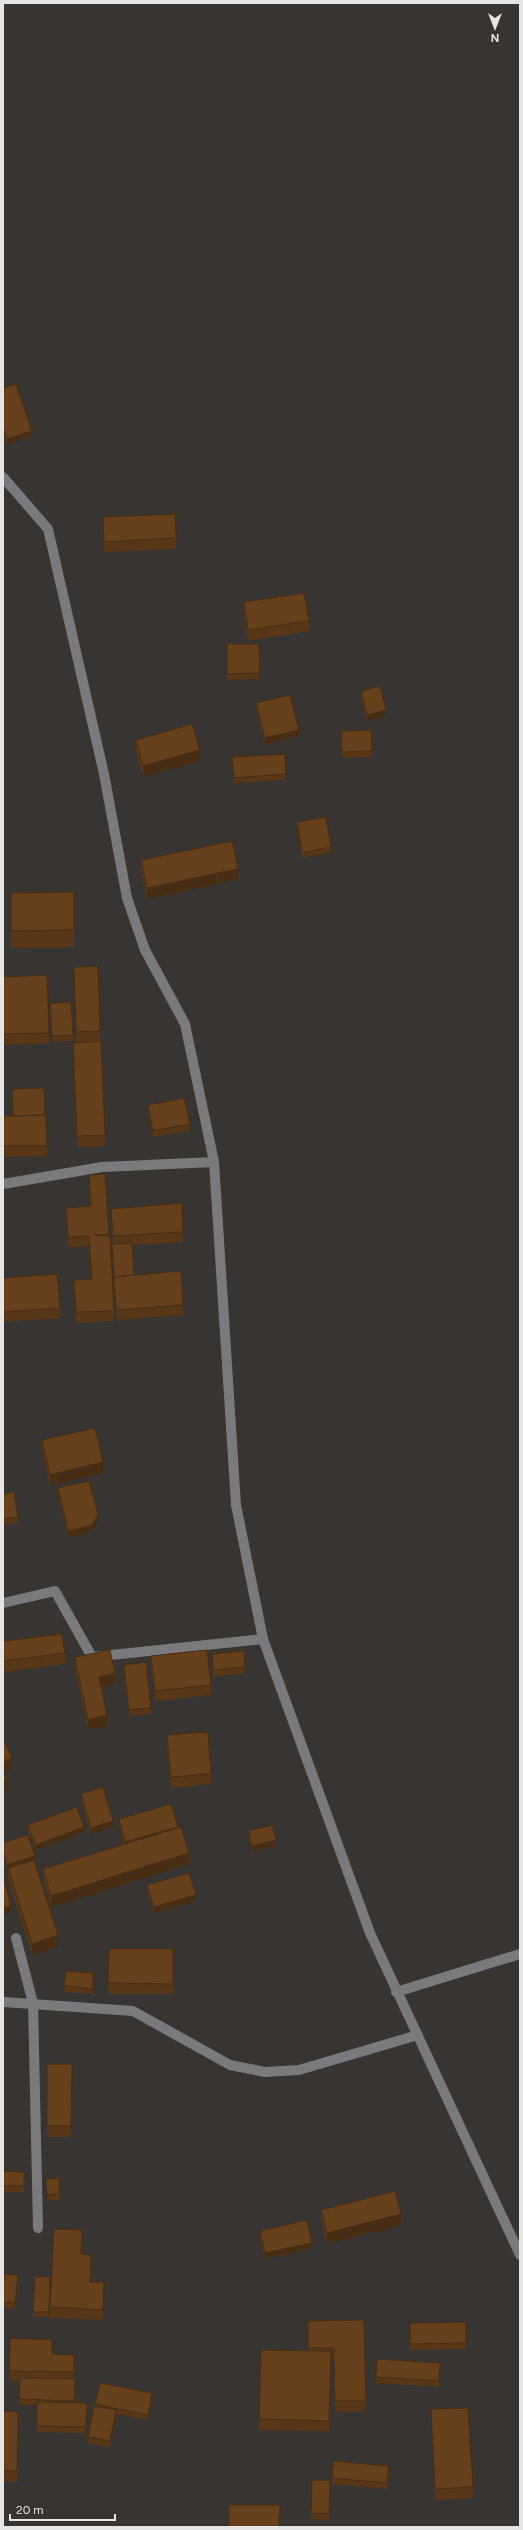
<svg xmlns="http://www.w3.org/2000/svg" width="523" height="2530" font-family="Figtree,sans-serif">
<style>
.lines{fill:none;stroke-linecap:round;stroke-linejoin:round}
.minor{stroke:#7a7a7c;stroke-width:10}
.wall{fill:#573717}
.shaded-wall{fill:#472d13}
.building{fill:#65401b;stroke:#472d13}
</style>
<rect width="100%" height="100%" fill="#373432"/>
<g class="lines">
<!-- minor -->
<path class="minor" d="M 3,477 L 48,529 L 104,774 L 127,898 L 145,950 L 185,1024 L 214,1162 L 236,1505 L 263,1639 L 370,1933 L 520,2255
M 3,1184 L 102,1167 L 214,1162
M 3,1603 L 55,1591 L 92,1657 L 263,1639
M 16,1938 L 33,2003 L 38,2228
M 396,1992 L 520,1954
M 3,2002 L 133,2011 L 230,2065 L 265,2072 L 299,2070 L 418,2035"/>
</g>
<!-- wall -->
<path class="wall" d="M 3,388 L 32,436 L 7,445 L 3,432 Z
M 103,517 L 176,538 L 176,549 L 104,552 Z
M 244,602 L 309,621 L 309,631 L 248,641 L 244,613 Z
M 227,644 L 259,644 L 260,679 L 227,680 Z
M 361,691 L 386,715 L 367,721 L 361,697 Z
M 256,703 L 299,736 L 265,744 L 256,708 Z
M 371,730 L 372,757 L 342,758 L 341,731 Z
M 136,740 L 200,761 L 143,776 L 136,751 Z
M 232,757 L 286,774 L 286,780 L 234,783 Z
M 297,822 L 331,847 L 331,852 L 302,858 L 297,828 Z
M 141,860 L 238,879 L 147,899 L 141,871 Z
M 74,892 L 74,947 L 11,948 L 11,893 Z
M 74,967 L 100,1031 L 100,1042 L 105,1135 L 105,1146 L 77,1147 L 73,1053 L 73,1043 L 76,1042 Z
M 3,977 L 49,1033 L 49,1043 L 3,1045 Z
M 50,1003 L 73,1035 L 73,1041 L 52,1042 Z
M 12,1089 L 45,1115 L 46,1115 L 47,1156 L 3,1157 L 3,1116 L 13,1116 Z
M 148,1105 L 190,1124 L 190,1130 L 153,1137 L 148,1110 Z
M 105,1174 L 114,1311 L 114,1321 L 76,1323 L 74,1280 L 91,1279 L 89,1246 L 68,1247 L 66,1208 L 90,1206 L 89,1175 Z
M 111,1209 L 183,1232 L 183,1242 L 132,1245 L 134,1275 L 183,1305 L 183,1315 L 116,1320 L 112,1250 L 112,1244 L 113,1244 Z
M 3,1278 L 60,1308 L 60,1318 L 3,1322 Z
M 42,1440 L 103,1473 L 50,1485 L 42,1450 Z
M 58,1488 L 98,1521 L 91,1532 L 68,1537 L 58,1494 Z
M 3,1494 L 18,1517 L 18,1523 L 3,1525 Z
M 3,1641 L 65,1653 L 65,1664 L 3,1672 Z
M 212,1654 L 245,1667 L 245,1673 L 213,1676 Z
M 151,1656 L 211,1685 L 211,1695 L 155,1701 L 151,1667 Z
M 75,1657 L 115,1684 L 101,1687 L 107,1726 L 88,1730 L 75,1668 Z
M 124,1665 L 151,1708 L 151,1714 L 129,1716 L 124,1670 Z
M 167,1735 L 211,1774 L 211,1784 L 171,1788 L 167,1746 Z
M 81,1794 L 113,1826 L 91,1834 L 81,1800 Z
M 119,1819 L 178,1828 L 189,1864 L 51,1907 L 43,1880 L 43,1869 L 124,1844 L 119,1825 Z
M 28,1825 L 84,1832 L 36,1850 L 28,1831 Z
M 248,1831 L 276,1846 L 252,1852 L 248,1836 Z
M 3,1843 L 35,1861 L 58,1946 L 32,1955 L 8,1879 L 8,1871 L 7,1871 L 3,1857 Z
M 147,1885 L 196,1901 L 154,1913 L 147,1891 Z
M 109,1949 L 173,1949 L 173,1994 L 108,1994 Z
M 93,1979 L 93,1994 L 64,1992 L 64,1986 Z
M 47,2064 L 72,2064 L 71,2137 L 47,2137 Z
M 3,2171 L 24,2172 L 24,2192 L 3,2192 Z
M 59,2178 L 60,2200 L 47,2200 L 46,2179 Z
M 321,2210 L 401,2225 L 327,2244 L 321,2220 Z
M 260,2231 L 312,2248 L 265,2259 L 260,2237 Z
M 82,2240 L 81,2254 L 91,2265 L 90,2282 L 104,2293 L 103,2320 L 50,2318 L 50,2307 Z
M 18,2281 L 15,2309 L 3,2308 L 3,2288 Z
M 50,2283 L 49,2317 L 33,2317 L 33,2312 Z
M 364,2320 L 366,2411 L 335,2412 L 334,2358 L 331,2358 L 329,2431 L 259,2430 L 259,2419 L 308,2351 L 308,2321 Z
M 466,2322 L 466,2349 L 410,2350 L 410,2323 Z
M 52,2354 L 74,2355 L 74,2379 L 75,2403 L 87,2403 L 86,2433 L 37,2432 L 37,2405 L 19,2405 L 19,2381 L 9,2381 L 9,2371 Z
M 440,2363 L 439,2387 L 376,2383 L 376,2377 Z
M 3,2367 L 3,2411 L 18,2422 L 17,2482 L 3,2482 Z
M 152,2399 L 148,2420 L 116,2414 L 110,2447 L 88,2443 L 88,2437 L 95,2404 Z
M 431,2409 L 473,2487 L 473,2498 L 435,2500 Z
M 389,2472 L 387,2489 L 332,2484 L 332,2478 Z
M 312,2480 L 330,2480 L 329,2520 L 311,2519 Z"/>
<!-- shaded-wall -->
<path class="shaded-wall" d="M 32,431 L 32,436 L 7,445 L 7,439 Z
M 386,710 L 386,715 L 367,721 L 367,715 Z
M 299,730 L 299,736 L 265,744 L 265,738 Z
M 200,750 L 200,761 L 143,776 L 143,766 Z
M 238,869 L 238,879 L 147,899 L 147,888 Z
M 103,1462 L 103,1473 L 50,1485 L 50,1475 Z
M 98,1515 L 98,1521 L 91,1532 L 68,1537 L 68,1531 Z
M 115,1673 L 115,1684 L 99,1687 L 99,1677 Z
M 107,1715 L 107,1726 L 88,1730 L 88,1720 Z
M 12,1758 L 12,1769 L 3,1773 L 3,1762 Z
M 7,1780 L 7,1791 L 3,1793 L 3,1782 Z
M 113,1821 L 113,1826 L 91,1834 L 91,1828 Z
M 84,1827 L 84,1832 L 36,1850 L 36,1845 Z
M 178,1827 L 178,1833 L 125,1848 L 125,1842 Z
M 276,1840 L 276,1846 L 252,1852 L 252,1846 Z
M 189,1853 L 189,1864 L 51,1907 L 51,1896 Z
M 35,1856 L 35,1862 L 8,1868 L 7,1871 L 7,1865 Z
M 196,1895 L 196,1901 L 154,1913 L 154,1907 Z
M 11,1906 L 11,1912 L 3,1914 L 3,1908 Z
M 58,1935 L 58,1946 L 32,1955 L 32,1944 Z
M 401,2214 L 401,2225 L 327,2244 L 327,2233 Z
M 312,2243 L 312,2248 L 265,2259 L 265,2253 Z
M 18,2275 L 18,2281 L 15,2309 L 15,2303 Z
M 104,2282 L 104,2293 L 103,2320 L 103,2310 Z
M 152,2393 L 152,2399 L 148,2420 L 148,2415 Z
M 116,2410 L 116,2416 L 110,2447 L 110,2441 Z"/>
<!-- building -->
<path class="building" d="M 16,384 L 32,431 L 7,439 L 3,427 L 3,388 Z
M 175,514 L 176,538 L 104,542 L 103,517 Z
M 304,593 L 309,621 L 248,630 L 244,602 Z
M 227,644 L 259,644 L 260,673 L 227,674 Z
M 380,686 L 386,710 L 367,715 L 361,691 Z
M 290,695 L 299,730 L 265,738 L 256,703 Z
M 192,724 L 200,750 L 143,766 L 136,740 Z
M 371,730 L 372,751 L 342,752 L 341,731 Z
M 285,754 L 286,774 L 234,778 L 232,757 Z
M 326,817 L 331,847 L 302,853 L 297,822 Z
M 232,841 L 238,869 L 147,888 L 141,860 Z
M 74,892 L 74,930 L 11,931 L 11,893 Z
M 98,966 L 100,1031 L 76,1032 L 74,967 Z
M 47,975 L 49,1033 L 3,1034 L 3,977 Z
M 71,1002 L 73,1035 L 52,1036 L 50,1003 Z
M 101,1041 L 105,1135 L 77,1136 L 73,1043 Z
M 44,1088 L 45,1115 L 13,1116 L 12,1089 Z
M 184,1098 L 190,1124 L 153,1131 L 148,1105 Z
M 46,1115 L 47,1146 L 3,1146 L 3,1116 Z
M 105,1174 L 109,1234 L 94,1235 L 110,1236 L 114,1311 L 76,1312 L 74,1280 L 92,1279 L 89,1236 L 68,1237 L 66,1208 L 91,1206 L 89,1175 Z
M 182,1203 L 183,1232 L 113,1236 L 111,1209 Z
M 132,1243 L 134,1275 L 114,1277 L 112,1244 Z
M 181,1271 L 183,1305 L 116,1310 L 114,1277 Z
M 57,1274 L 60,1308 L 3,1312 L 3,1278 Z
M 95,1428 L 103,1462 L 50,1475 L 42,1440 Z
M 89,1481 L 98,1515 L 91,1526 L 68,1531 L 58,1488 Z
M 14,1492 L 18,1517 L 3,1519 L 3,1494 Z
M 62,1634 L 65,1653 L 3,1661 L 3,1641 Z
M 110,1650 L 115,1673 L 99,1677 L 107,1715 L 88,1720 L 75,1657 Z
M 207,1650 L 211,1685 L 155,1691 L 151,1656 Z
M 244,1651 L 245,1667 L 213,1670 L 212,1654 Z
M 146,1662 L 151,1708 L 129,1710 L 124,1665 Z
M 208,1732 L 211,1774 L 171,1777 L 167,1735 Z
M 3,1739 L 12,1758 L 3,1762 Z
M 3,1772 L 7,1780 L 3,1782 Z
M 103,1787 L 113,1821 L 91,1828 L 81,1794 Z
M 171,1804 L 178,1827 L 125,1842 L 119,1819 Z
M 77,1807 L 84,1827 L 36,1845 L 28,1825 Z
M 272,1825 L 276,1840 L 252,1846 L 248,1831 Z
M 181,1827 L 189,1853 L 51,1896 L 43,1869 Z
M 28,1835 L 35,1856 L 7,1865 L 3,1851 L 3,1843 Z
M 34,1860 L 58,1935 L 32,1944 L 8,1868 Z
M 189,1873 L 196,1895 L 154,1907 L 147,1885 Z
M 3,1874 L 11,1906 L 3,1908 Z
M 109,1949 L 173,1949 L 173,1984 L 108,1983 Z
M 66,1971 L 93,1973 L 93,1989 L 64,1986 Z
M 47,2064 L 72,2064 L 71,2126 L 47,2126 Z
M 3,2171 L 24,2172 L 24,2186 L 3,2186 Z
M 59,2178 L 60,2194 L 47,2195 L 46,2179 Z
M 395,2191 L 401,2214 L 327,2233 L 321,2210 Z
M 307,2220 L 312,2243 L 265,2253 L 260,2231 Z
M 54,2229 L 82,2230 L 81,2254 L 91,2255 L 90,2282 L 104,2282 L 103,2310 L 50,2307 Z
M 4,2274 L 18,2275 L 15,2303 L 3,2302 L 3,2288 Z
M 35,2277 L 50,2277 L 49,2312 L 33,2312 Z
M 364,2320 L 366,2401 L 335,2401 L 334,2348 L 308,2348 L 308,2321 Z
M 466,2322 L 466,2343 L 410,2344 L 410,2323 Z
M 10,2338 L 52,2340 L 52,2354 L 74,2355 L 74,2372 L 9,2371 Z
M 261,2350 L 331,2351 L 329,2421 L 259,2419 Z
M 377,2359 L 440,2363 L 439,2381 L 376,2377 Z
M 20,2378 L 75,2379 L 74,2401 L 19,2399 Z
M 100,2383 L 152,2393 L 148,2415 L 95,2404 Z
M 37,2402 L 87,2403 L 86,2427 L 37,2426 Z
M 94,2406 L 116,2410 L 110,2441 L 88,2437 Z
M 468,2408 L 473,2487 L 435,2489 L 431,2409 Z
M 3,2411 L 18,2412 L 17,2471 L 3,2471 Z
M 333,2461 L 389,2466 L 387,2483 L 332,2478 Z
M 312,2480 L 330,2480 L 329,2514 L 311,2513 Z
M 229,2505 L 280,2505 L 279,2527 L 229,2527 Z"/>
<!-- border -->
<rect width="523" height="2530" fill="none" stroke="#e8e6e5" stroke-width="8"/>
<!-- north arrow -->
<g transform="translate(495 28) rotate(180)" stroke="#373432" stroke-width="3" paint-order="stroke">
<path d="M0-3L7 15L0 10L-7 15Z" fill="#e8e6e5"/>
<text y="-6" font-size="11" font-weight="bold" text-anchor="middle" fill="#e8e6e5">N</text>
</g>
<!-- scale -->
<path d="M10 2514v6h105v-6" fill="none" stroke="#e8e6e5" stroke-width="2"/>
<text x="16" y="2514" font-size="12" fill="#e8e6e5" stroke="#373432" stroke-width="3" paint-order="stroke">20 m</text>
</svg>
